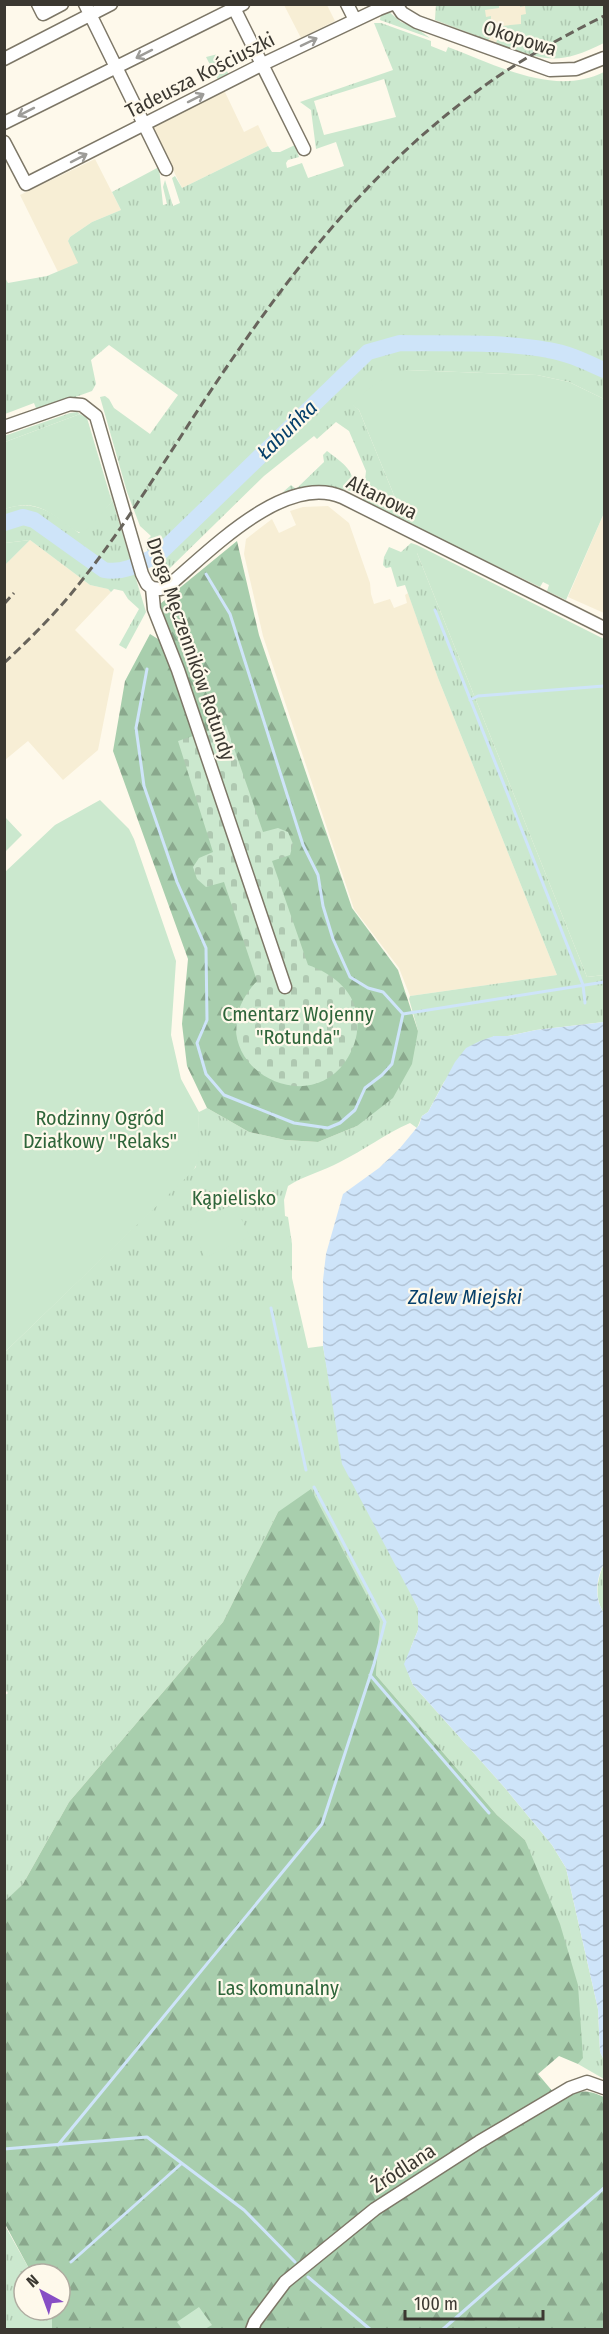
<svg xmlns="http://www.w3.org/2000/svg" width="609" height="2334" font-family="'Fira Sans Condensed',sans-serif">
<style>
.built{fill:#f7eed5}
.grass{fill:url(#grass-tufts);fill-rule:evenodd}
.forest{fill:url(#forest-firs)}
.cemetery{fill:url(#cemetery-stones)}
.garden{fill:#cbe8ce}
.water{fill:url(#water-waves)}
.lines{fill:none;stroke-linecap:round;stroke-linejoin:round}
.stream{stroke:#cee4f9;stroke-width:3}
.river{stroke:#cee4f9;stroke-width:16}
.minor-casing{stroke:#7d7767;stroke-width:15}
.minor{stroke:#fff;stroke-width:12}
.rail{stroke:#68645c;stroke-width:3;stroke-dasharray:9 4.5;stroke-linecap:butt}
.oneway{stroke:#9d9c98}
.labels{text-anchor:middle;stroke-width:4.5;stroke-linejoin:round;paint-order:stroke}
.street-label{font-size:20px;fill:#3b3831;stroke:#fef9eb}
.park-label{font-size:20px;fill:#2e653a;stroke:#fef9eb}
.water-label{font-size:21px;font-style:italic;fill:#07406b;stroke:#fef9eb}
</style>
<defs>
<pattern id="grass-tufts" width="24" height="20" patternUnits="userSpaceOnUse" patternTransform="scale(1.5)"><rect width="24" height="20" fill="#cbe8ce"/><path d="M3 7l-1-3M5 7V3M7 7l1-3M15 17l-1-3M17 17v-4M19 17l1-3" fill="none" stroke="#afc8b1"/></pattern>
<pattern id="forest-firs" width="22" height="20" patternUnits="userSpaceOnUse" patternTransform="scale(1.5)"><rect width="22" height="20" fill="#a8cead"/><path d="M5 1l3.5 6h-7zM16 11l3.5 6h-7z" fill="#8aa88d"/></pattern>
<pattern id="cemetery-stones" width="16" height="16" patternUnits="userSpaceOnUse" patternTransform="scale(1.5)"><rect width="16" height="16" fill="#cbe8ce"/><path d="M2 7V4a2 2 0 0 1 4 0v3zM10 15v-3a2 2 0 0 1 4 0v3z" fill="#afc8b1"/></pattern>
<pattern id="water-waves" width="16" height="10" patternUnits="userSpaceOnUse" patternTransform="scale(1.5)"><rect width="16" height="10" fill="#cee4f9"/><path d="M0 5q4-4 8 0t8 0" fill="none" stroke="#b2c4d6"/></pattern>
</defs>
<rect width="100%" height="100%" fill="#fef9eb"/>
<!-- built -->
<path class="built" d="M 284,5 L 327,5 L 335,21 L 301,38 Z
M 436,5 L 526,5 L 529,37 L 510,48 L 435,20 Z
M 224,90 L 244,132 L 258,125 L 268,146 L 182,188 L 151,126 Z
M 95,159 L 121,210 L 92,222 L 70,237 L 68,241 L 79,263 L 58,272 L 20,195 Z
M 328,506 L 349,523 L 370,583 L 371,594 L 374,604 L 390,599 L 394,608 L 407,603 L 405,595 L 408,593 L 438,678 L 557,975 L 410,996 L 399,968 L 354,909 L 263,636 L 244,554 L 246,539 L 272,519 L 279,533 L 296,525 L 290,511 L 303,507 Z
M 604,513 L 604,613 L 568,597 Z
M 30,540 L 90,585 L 108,589 L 111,592 L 75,630 L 114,669 L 98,750 L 63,780 L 28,741 L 5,760 L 5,565 Z"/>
<!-- grass -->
<path class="grass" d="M 436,5 L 499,5 L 499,8 L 485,10 L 486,17 L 491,16 L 490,38 L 488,40 L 435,20 Z
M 520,5 L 604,5 L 604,43 C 556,67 545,60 496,43 L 502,26 L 521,24 L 521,15 L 526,14 L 525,6 L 520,7 Z
M 388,11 L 401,22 L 416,28 L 430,38 L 380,20 L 381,13 Z
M 374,23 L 381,23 L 431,41 L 431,46 L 446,52 L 448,47 C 496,65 554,97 604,72 L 604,399 L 569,382 L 537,375 L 407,370 L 353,405 L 359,410 L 405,522 L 363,500 L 366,471 L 349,431 L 336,422 L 317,439 L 314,436 L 264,476 L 170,568 L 158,575 L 153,570 L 145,542 L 151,536 L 140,526 L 127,492 L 100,397 L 105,396 L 109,399 L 114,408 L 150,434 L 178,395 L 109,345 L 91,360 L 96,384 L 92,391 L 37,411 L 34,403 L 5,414 L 4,276 L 8,283 L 47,276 L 78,263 L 68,241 L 70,237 L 92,222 L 121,210 L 112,192 L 159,167 L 163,205 L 167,204 L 163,187 L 165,180 L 173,206 L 180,203 L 172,178 L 175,176 L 182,188 L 268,146 L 272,152 L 280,152 L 295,145 L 299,157 L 288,160 L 286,163 L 287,168 L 302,163 L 308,178 L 344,166 L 336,142 L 316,149 L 311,110 L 300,102 L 393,70 ZM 384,79 L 396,117 L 324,135 L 314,101 Z
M 218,54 L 229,75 L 218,80 L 206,57 Z
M 77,412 L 80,414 L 5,442 L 4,436 L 70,413 Z
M 327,451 C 340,461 359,472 351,491 L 323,485 L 283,492 L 291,485 L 296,489 L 324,462 L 323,455 Z
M 109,489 L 146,612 L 126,649 L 119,645 L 139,609 L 128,599 L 123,591 L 114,589 L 111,592 L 108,589 L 90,585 L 30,540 L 5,543 L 4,509 C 38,498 53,514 79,533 L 112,502 Z
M 411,543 L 417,545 L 417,553 L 587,977 L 604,975 L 604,1022 L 536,1030 L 508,1036 L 494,1036 L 444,1082 L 428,1112 L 422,1116 L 417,1128 L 410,1123 C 385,1134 364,1150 340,1162 C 323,1171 303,1176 288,1186 L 284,1200 L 285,1216 L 288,1217 L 292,1244 L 292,1278 L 308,1348 L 323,1346 L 332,1396 L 409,1589 L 418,1608 L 418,1630 L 411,1647 L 409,1675 L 413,1685 L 505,1788 L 552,1845 L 566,1868 L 598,2009 L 600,2052 L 604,2060 L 604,2079 L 578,2064 L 583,2057 L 525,1840 L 497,1815 L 376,1675 L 380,1621 L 278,1512 L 223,1622 L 69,1802 L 23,1884 L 5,1902 L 4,1696 L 8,1693 L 4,1689 L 5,1352 L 196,1167 L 199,1112 L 207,1108 L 249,1132 L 285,1140 L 318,1142 L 357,1126 L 418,1031 L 409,999 L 410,996 L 557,975 L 438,678 L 405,585 L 397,587 L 391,567 L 386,568 L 383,565 L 384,557 L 389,547 L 401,552 Z
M 604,1564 L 604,1613 C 594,1599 597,1579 604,1564 Z
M 4,2224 L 32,2274 L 24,2274 L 24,2310 L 52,2310 L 52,2329 L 5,2329 Z"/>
<!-- forest -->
<path class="forest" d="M 237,541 L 259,635 L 352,908 L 398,970 L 418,1031 L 412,1064 L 393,1098 L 357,1126 L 318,1142 L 285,1140 L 249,1132 L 207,1108 L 187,1066 L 182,1024 L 188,959 L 113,751 L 125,681 L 150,634 L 158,639 L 169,632 L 160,604 Z
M 311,1489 L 380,1621 L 376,1675 L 497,1815 L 525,1840 L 560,1924 L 578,1985 L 583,2058 L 578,2064 L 559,2056 L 538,2074 L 559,2099 C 578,2091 584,2088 604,2097 L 604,2329 L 52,2329 L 52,2310 L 60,2310 L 60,2274 L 32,2274 L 5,2224 L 4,1902 L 23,1884 L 69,1802 L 223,1622 L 278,1512 Z"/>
<!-- cemetery -->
<path class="cemetery" d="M 226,725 L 263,832 L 278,828 L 288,832 L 293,844 L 290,855 L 272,861 L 308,965 C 331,973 353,989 357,1015 C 359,1033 355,1047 345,1062 C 300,1125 190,1053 257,981 L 224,882 L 206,887 L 197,879 L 193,867 L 199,858 L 213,852 L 178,741 Z"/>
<!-- garden -->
<path class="garden" d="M 407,370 L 537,375 L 569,382 L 604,399 L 604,513 L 566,600 L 547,591 L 549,585 L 543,582 L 540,587 L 405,522 L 359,410 L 352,405 C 369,388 383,375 407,370 Z
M 80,414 L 87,418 L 112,502 L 84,533 C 77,533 73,529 67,525 C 45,508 32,500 5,509 L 5,442 Z
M 30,540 L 5,565 L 5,543 Z
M 417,545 L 604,639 L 604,975 L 587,977 L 417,553 Z
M 100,800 L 129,829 L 134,839 L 176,961 L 171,1035 L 181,1079 L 199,1112 L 198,1162 L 193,1171 L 5,1352 L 5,872 L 55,825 Z
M 5,817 L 22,835 L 5,852 Z
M 234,1204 L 250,1237 L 205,1258 L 190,1225 Z
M 199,2307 L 212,2325 L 205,2329 L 182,2329 L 177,2322 Z"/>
<!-- water -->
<path class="water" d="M 604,1022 L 604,1564 C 596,1578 594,1599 604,1613 L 604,2060 L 600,2052 L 598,2009 L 566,1868 L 552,1845 L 505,1788 L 413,1685 L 404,1664 L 418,1630 L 418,1608 L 342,1464 L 323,1346 L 323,1280 L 326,1254 L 343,1194 L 379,1168 L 400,1148 L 419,1125 L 422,1116 L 428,1112 L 455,1062 L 466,1048 L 480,1041 L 494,1036 L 508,1036 L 536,1030 Z"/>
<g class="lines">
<!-- stream -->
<path class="stream" d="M 435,610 L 583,985 L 585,1003
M 147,669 L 136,728 L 144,786 L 177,882 L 206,948 L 207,1020 L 197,1043 L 206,1074 L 224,1095 L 294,1123 L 328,1128 L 340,1123 L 355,1110 L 365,1088 L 382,1075 L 392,1064 L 403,1014 L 383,992 L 368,988 L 350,977 L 333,939 L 323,906 L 318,875 L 303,845 L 230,614 L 206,574
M 470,700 L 478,696 L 604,686
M 403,1014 L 604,982
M 271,1308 L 306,1470
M 370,1675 L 489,1813
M 58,2145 L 322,1824 L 374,1664 L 385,1622 L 314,1487
M 4,2149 L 147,2137 L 244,2210 L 295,2262
M 71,2262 L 181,2164
M 308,2277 L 371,2330
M 442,2330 L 604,2188"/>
<!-- river -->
<path class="river" d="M 4,523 L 23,517 L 34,520 L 104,570 C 124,574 141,563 159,554 L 368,352 L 400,343 C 448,344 500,341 548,350 C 568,353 586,362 604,370"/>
<!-- minor casing -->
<g class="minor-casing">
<path id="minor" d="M 38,4 L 43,14 L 62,4
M 85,4 L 166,169
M 232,4 L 304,149
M 347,4 L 355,20
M 396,4 L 402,13 L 417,22 L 550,70 L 576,69 L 604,58
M 4,59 L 111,4
M 4,123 L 243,4
M 4,142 L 26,184 L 263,64 L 379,9 L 392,4
M 4,427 L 70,404 L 82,405 L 96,416 L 142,574 L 147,584 L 152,588 L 154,609 L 178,670 L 285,987
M 152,588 L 160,589 L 167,587 C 207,554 284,472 342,497 L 604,628
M 252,2330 L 255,2322 L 285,2282 L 375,2209 L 479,2142 L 570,2088 L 587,2082 L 604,2088"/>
</g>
<!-- minor -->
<use href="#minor" class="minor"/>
<!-- rail -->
<path class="rail" d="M 4,604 L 14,593
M 4,663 C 31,638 57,612 79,584 C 131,519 173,446 220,377 C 292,270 371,169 476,92 C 516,62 560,38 604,16"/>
</g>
<!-- one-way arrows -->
<defs><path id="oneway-shaft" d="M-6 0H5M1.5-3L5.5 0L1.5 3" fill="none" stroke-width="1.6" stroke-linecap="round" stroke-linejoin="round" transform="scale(1.5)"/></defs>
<g class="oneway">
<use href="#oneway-shaft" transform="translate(309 42) rotate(-26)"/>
<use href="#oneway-shaft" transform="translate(144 54) rotate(153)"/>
<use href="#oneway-shaft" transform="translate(196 98) rotate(-27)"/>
<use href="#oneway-shaft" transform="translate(26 112) rotate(153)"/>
<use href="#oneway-shaft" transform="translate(79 158) rotate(-27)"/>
</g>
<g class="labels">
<!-- street labels -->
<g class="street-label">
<text transform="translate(520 38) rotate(18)" y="7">Okopowa</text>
<text transform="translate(200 75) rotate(-27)" y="7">Tadeusza Kościuszki</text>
<text transform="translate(382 497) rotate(26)" y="7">Altanowa</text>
<text transform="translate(191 649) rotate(71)" y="7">Droga Męczenników Rotundy</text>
<text transform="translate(403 2168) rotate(-33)" y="7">Źródlana</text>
</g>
<!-- park labels -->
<g class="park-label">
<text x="298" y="1021">Cmentarz Wojenny<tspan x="298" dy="23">"Rotunda"</tspan></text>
<text x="100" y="1125">Rodzinny Ogród<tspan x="100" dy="23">Działkowy "Relaks"</tspan></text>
<text x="234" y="1205">Kąpielisko</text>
<text x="278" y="1995">Las komunalny</text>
</g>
<!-- water labels -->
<g class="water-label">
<text transform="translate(287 430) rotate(-44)" y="7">Łabuńka</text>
<text x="465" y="1304">Zalew Miejski</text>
</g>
</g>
<!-- border -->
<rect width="609" height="2334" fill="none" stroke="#3b3831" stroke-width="12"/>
<!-- north arrow -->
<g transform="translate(42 2292) rotate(319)"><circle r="28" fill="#fef9eb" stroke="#b0aca1" stroke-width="1.5"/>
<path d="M0-4.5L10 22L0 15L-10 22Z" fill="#874ec5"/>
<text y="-9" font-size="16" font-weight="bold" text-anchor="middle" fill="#3b3831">N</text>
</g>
<!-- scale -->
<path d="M405 2310v9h138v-9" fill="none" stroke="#3b3831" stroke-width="3"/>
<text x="414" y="2310" font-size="18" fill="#3b3831" stroke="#fef9eb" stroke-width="4.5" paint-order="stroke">100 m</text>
</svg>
